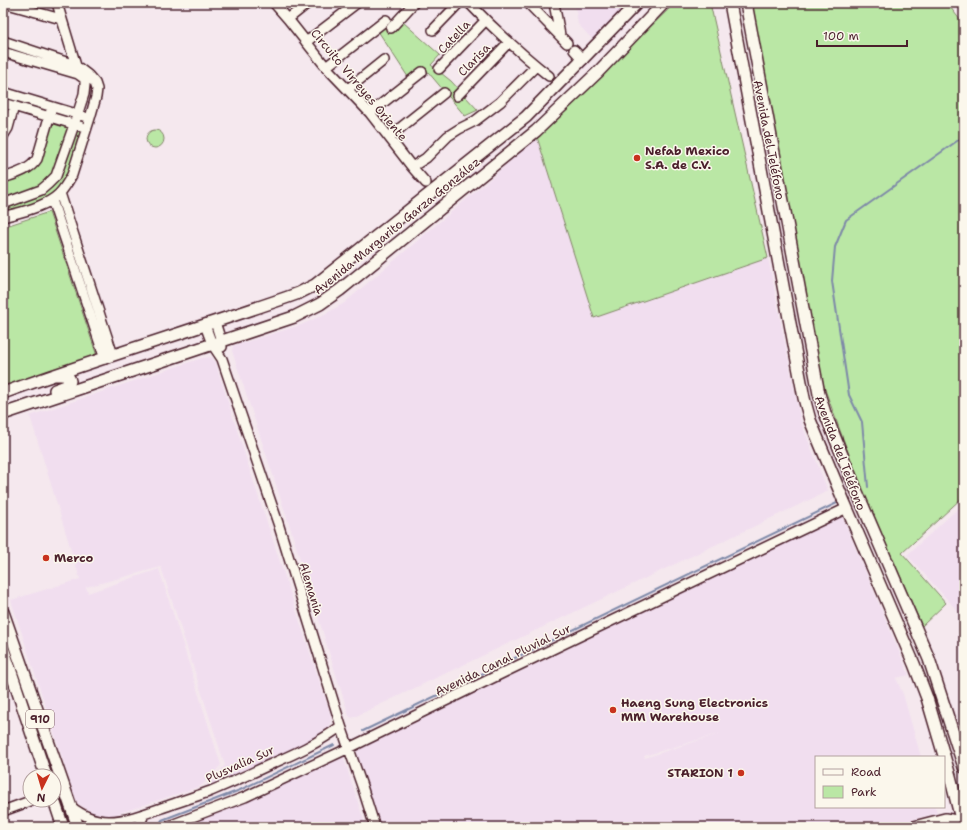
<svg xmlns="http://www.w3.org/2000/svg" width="967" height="830" font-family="'Shantell Sans',sans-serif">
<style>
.built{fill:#f1deef;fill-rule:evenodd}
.green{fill:#bae7a5;stroke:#828368}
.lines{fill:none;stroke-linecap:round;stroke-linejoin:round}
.stream{stroke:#7e89a8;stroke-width:2}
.minor-casing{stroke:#4a1f2b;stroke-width:12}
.major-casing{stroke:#4a1f2b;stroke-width:14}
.minor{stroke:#fbf7ec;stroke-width:9}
.major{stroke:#fbf7ec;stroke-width:11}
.poi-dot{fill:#c8321e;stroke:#fbf7ec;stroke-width:1.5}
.labels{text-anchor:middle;stroke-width:3;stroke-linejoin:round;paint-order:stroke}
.shield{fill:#fbf7ec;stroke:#7f6065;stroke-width:1}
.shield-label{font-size:11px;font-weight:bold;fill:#4a1f2b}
.street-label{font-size:12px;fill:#4a1f2b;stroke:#fbf7ec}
.poi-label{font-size:12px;font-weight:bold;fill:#4a1f2b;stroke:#fbf7ec;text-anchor:start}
</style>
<rect width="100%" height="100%" fill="#f5e8ee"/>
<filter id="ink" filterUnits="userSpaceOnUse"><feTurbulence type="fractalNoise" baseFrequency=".025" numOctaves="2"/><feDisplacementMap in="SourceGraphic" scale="8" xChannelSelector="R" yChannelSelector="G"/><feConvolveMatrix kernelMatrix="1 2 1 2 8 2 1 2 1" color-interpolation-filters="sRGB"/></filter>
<g filter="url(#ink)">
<!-- built -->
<path class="built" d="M 575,3 L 630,3 L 594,41 L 578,24 Z
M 537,137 L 594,318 L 768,258 L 801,422 L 828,491 L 352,718 L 349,716 L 290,527 L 232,351 L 233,346 L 301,325 L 321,316 L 343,304 L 496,174 Z
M 212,357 L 216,364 L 253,480 L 331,716 L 330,727 L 316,739 L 207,786 L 225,765 L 161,567 L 86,587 L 88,593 L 159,569 L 221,765 L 201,786 L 111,816 L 93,813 L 77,803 L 11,600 L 80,579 L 30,416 L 202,358 Z
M 964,503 L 964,618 L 907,555 Z
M 842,516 L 909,675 L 896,678 L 903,694 L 921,757 L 816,757 L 816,807 L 935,807 L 937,813 L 886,827 L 381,827 L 356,751 ZM 721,733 L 645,758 L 644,756 Z
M 343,756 L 366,827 L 182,827 L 225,811 Z"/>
<!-- green -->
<path class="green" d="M 675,3 L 710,3 L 768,258 L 594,318 L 537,137 Z
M 751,3 L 947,3 L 964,25 L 964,496 L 902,553 L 946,603 L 922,626 L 859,482 L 824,387 L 793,236 Z
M 391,19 L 396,27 L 403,22 L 440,55 L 431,65 L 451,81 L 478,110 L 465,116 L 423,66 L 408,77 L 378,31 Z
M 53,122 L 68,127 L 55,172 L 44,184 L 3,200 L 3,182 L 28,174 L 38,165 Z
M 76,130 L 83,132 L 67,179 L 50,199 L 3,215 L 3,207 C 16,203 38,197 49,190 C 54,186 58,181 61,175 Z
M146 139a9 9 0 1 1 18 0a9 9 0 1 1-18 0Z
M 49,212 L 97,356 L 3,387 L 3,227 Z
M 84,820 L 86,820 C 94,822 104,824 111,827 L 87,827 Z"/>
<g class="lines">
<!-- stream -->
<path class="stream" d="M 868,487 L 862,422 L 849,395 L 832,281 L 835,247 L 846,220 L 964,136
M 363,731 L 837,503
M 158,827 L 162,820 L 240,790 L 334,745"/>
<!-- minor casing -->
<g class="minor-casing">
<path id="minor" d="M 4,3 L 61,19
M 57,3 L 77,69
M 274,3 L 288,19 L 326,67 L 370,113 L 412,167 L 426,183
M 469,3 C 494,29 521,54 549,76
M 528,3 L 567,43
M 554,3 L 560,35
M 288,19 L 308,3
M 391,28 L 414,3
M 433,30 L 459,3
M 3,41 L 75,65 L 88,75 L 95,83 L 97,89 L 96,97 L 90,118 L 72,175 C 68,182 64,189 59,194 C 46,207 20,212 3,217
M 306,42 L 357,3
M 574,50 L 583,60
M 3,52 L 78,74 L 85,79 L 85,85 L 84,94 L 74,125 L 56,176 L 48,184 L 41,190 L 3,204
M 326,67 L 386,20
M 439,69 L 485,21
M 348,89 L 384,60
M 3,92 L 83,116
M 457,96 L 509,42
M 3,103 L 80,126
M 370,113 L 422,72
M 3,136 L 8,128 L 14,106
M 389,137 L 444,93
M 412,167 L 426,158 L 448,136 L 459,129 L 475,121 L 500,102 L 536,66
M 3,178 C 15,174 30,170 37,159 L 52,107
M 60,193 L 113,355
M 52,200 L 105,359
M 215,322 L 221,341 L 222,347
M 205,325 L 212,344 L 222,359 L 278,523 L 341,726 L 362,786 L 375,827
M 70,806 C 82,815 93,821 109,821 C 128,821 152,811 170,805 C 184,800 197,796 211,791 C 230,783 250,774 269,765 C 294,754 319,743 341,726
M 3,811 L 33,800
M 139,827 L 144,814
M 166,827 L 245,797 L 349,748 L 511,669 L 847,508"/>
</g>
<!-- major casing -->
<g class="major-casing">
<path id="major" d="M 730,3 L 804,398 L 810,420 L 843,499 L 914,664 L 927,698 L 950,776 L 963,827
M 746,3 L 819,394 L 825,413 L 857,492 L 929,659 L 964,767
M 55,390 L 66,386 L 70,381 C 69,374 62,375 57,375
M 3,393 C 97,359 193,330 288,297 L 299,293 L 315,285 L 526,117 L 637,3
M 3,414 L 294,317 L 320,304 L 340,290 L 536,131 L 598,72 L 664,3
M 3,612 L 78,827
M 3,648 L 46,776
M 54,800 L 63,827
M 914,827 L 945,819 L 951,820 L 964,825"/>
</g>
<!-- minor -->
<use href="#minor" class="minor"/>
<!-- major -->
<use href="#major" class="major"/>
</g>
</g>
<!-- markers -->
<g class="poi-dot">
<circle cx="637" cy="158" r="4"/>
<circle cx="46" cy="558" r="4"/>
<circle cx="613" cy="710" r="4"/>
<circle cx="741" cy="773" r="4"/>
</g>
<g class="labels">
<!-- shield labels -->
<rect class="shield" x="26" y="710" width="28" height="18" rx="3"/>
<g class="shield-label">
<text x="40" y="723">910</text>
</g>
<!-- street labels -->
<g class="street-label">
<text transform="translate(454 37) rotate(-47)" y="4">Catella</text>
<text transform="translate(474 60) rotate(-46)" y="4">Clarisa</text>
<text transform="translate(359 85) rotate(50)" y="4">Circuito Virreyes Oriente</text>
<text transform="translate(769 140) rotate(79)" y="4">Avenida del Teléfono</text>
<text transform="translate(397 226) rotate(-39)" y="4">Avenida Margarito Garza González</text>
<text transform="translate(840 453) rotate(69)" y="4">Avenida del Teléfono</text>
<text transform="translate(311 589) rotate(73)" y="4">Alemania</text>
<text transform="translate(503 660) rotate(-26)" y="4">Avenida Canal Pluvial Sur</text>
<text transform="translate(240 764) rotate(-24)" y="4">Plusvalia Sur</text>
</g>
<!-- poi labels -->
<g class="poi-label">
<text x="645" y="155">Nefab Mexico<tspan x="645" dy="14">S.A. de C.V.</tspan></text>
<text x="54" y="562">Merco</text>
<text x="621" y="707">Haeng Sung Electronics<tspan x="621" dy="14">MM Warehouse</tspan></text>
<text x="733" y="777" text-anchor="end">STARION 1</text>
</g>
</g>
<!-- margin -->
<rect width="967" height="830" fill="none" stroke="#fbf7ec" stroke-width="16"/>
<rect x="8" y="8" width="951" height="814" fill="none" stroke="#4a1f2b" stroke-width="1.5" filter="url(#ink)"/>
<!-- legend -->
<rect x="815" y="756" width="130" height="52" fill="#fbf7ec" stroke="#b4a19f"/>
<rect x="823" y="769" width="20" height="6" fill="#fbf7ec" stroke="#b4a19f"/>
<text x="851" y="776" font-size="12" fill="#4a1f2b">Road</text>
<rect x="823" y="786" width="20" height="12" fill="#bae7a5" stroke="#b4a19f"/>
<text x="851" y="796" font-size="12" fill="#4a1f2b">Park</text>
<!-- north arrow -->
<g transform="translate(42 788) rotate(185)"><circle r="19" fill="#fbf7ec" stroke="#b4a19f"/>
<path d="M0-3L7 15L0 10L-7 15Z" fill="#c8321e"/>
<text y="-6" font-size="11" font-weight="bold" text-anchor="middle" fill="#4a1f2b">N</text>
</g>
<!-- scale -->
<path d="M817 40v6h90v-6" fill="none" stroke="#4a1f2b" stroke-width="2"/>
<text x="823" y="40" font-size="12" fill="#4a1f2b" stroke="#fbf7ec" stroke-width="3" paint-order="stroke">100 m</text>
</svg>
